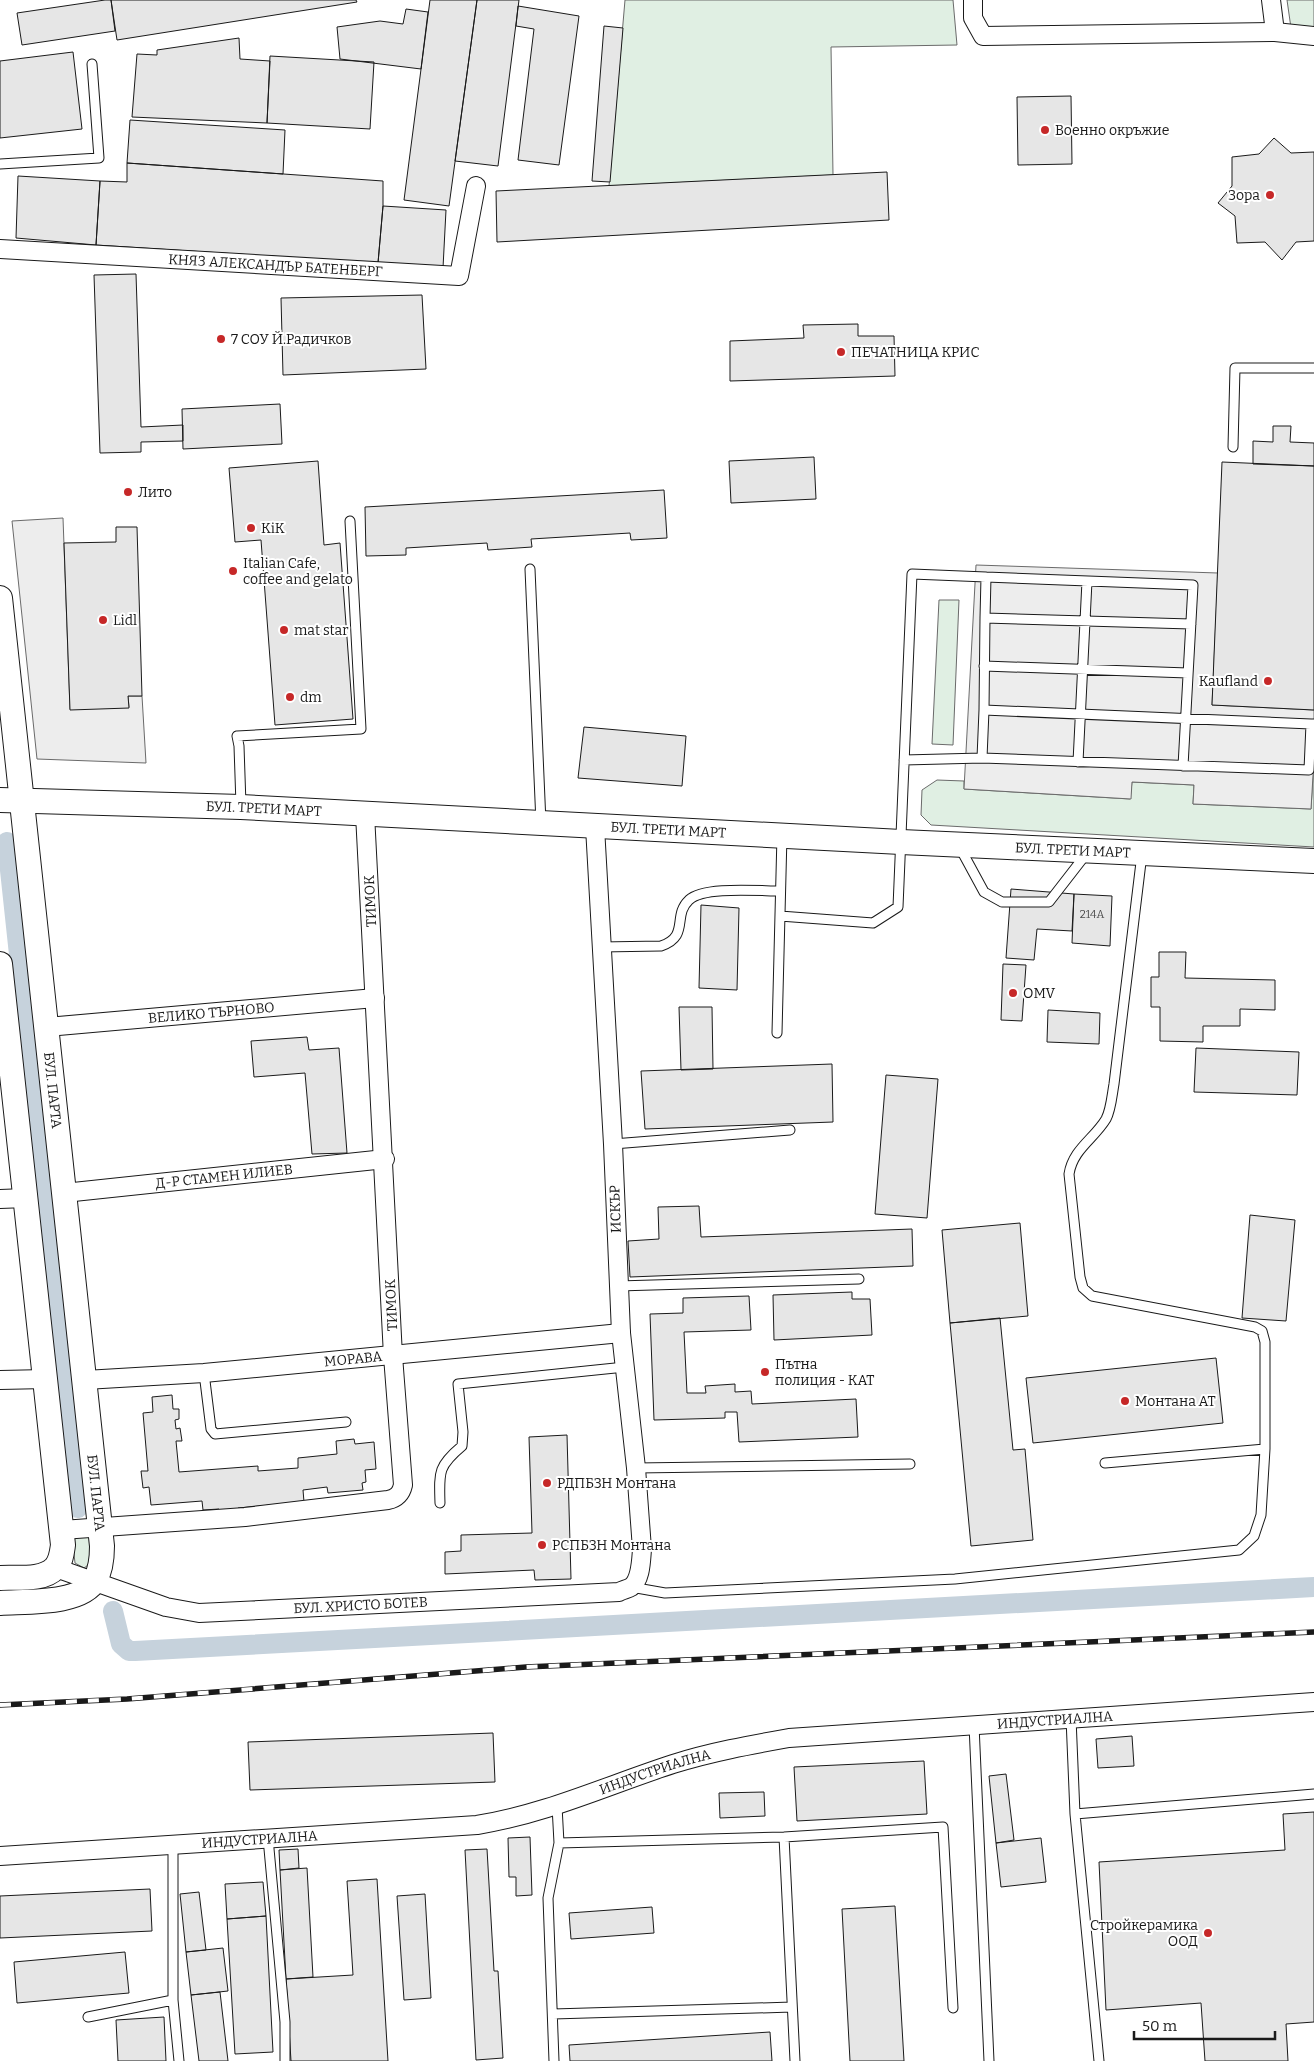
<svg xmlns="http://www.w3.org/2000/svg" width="1314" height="2061" font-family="Bitter,serif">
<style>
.green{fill:#e0efe3;stroke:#6a6a6a}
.parking{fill:#ededed;stroke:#6a6a6a}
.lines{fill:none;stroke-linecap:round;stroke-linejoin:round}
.canal{stroke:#c6d2dc;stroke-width:20}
.building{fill:#e6e6e6;stroke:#1a1a1a}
.service-casing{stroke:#1a1a1a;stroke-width:11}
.minor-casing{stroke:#1a1a1a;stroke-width:20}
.secondary-casing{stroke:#1a1a1a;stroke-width:26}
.service{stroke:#fff;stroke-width:9}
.minor{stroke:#fff;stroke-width:18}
.secondary{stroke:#fff;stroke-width:24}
.rail-casing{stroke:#1a1a1a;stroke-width:5.5}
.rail{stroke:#fff;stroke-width:4;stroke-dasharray:11;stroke-linecap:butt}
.poi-dot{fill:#c62828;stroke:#fff;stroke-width:2}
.labels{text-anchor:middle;stroke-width:4;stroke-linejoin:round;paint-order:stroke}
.number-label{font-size:11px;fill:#4d4d4d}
.poi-label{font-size:14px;fill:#1a1a1a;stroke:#fff;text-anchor:start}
.street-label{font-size:14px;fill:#1a1a1a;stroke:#fff}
</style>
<rect width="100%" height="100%" fill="#fff"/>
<!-- green -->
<path class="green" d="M 625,0 L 953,0 L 957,45 L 831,47 L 833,175 L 609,186 Z
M 1287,0 L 1314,0 L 1314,30 L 1291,28 Z
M 939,600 L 959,600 L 953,745 L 932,744 Z
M 1314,759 L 1314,847 L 931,825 L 921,815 L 922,790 L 937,780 L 964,781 L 964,789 L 1130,799 L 1132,782 L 1194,785 L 1193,804 L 1311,809 Z
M 90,1534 C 91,1546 96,1561 84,1568 L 75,1563 L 72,1536 Z"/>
<!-- parking -->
<path class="parking" d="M 63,518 L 70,709 L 129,707 L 128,696 L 142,696 L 146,763 L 37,759 L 12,521 Z
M 976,565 L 1218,573 L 1212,705 L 1314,710 L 1314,759 L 1311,809 L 1193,804 L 1194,785 L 1132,782 L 1131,799 L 964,789 Z"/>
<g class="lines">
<!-- canal -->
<path class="canal" d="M 7,842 L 78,1508
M 113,1611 L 121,1644 L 129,1651 L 135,1651 L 1314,1587"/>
</g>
<!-- building -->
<path class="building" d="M 105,0 L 111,0 L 115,31 L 22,45 L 17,13 Z
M 111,0 L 356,0 L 357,2 L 117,40 Z
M 430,0 L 477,0 L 449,206 L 404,200 Z
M 477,0 L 519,0 L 498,166 L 455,161 Z
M 518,6 L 579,16 L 559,165 L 518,160 L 534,29 L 516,26 Z
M 406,9 L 428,12 L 421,69 L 340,59 L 337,27 L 380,21 L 403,24 Z
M 604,26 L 623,28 L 610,182 L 592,181 Z
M 239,38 L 240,59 L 270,61 L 267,123 L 132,117 L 137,54 L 157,55 L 157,50 Z
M 73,52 L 82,129 L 0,138 L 0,61 Z
M 270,56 L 374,62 L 370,129 L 267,123 Z
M 1071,96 L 1072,164 L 1018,165 L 1017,97 Z
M 130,120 L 285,130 L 283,174 L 127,163 Z
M 1274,138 L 1291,153 L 1314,152 L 1314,241 L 1296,242 L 1282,260 L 1265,242 L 1237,243 L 1235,216 L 1218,203 L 1232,186 L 1232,157 L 1259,154 Z
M 127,163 L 383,181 L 383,206 L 378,263 L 96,245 L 100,181 L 127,182 Z
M 887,172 L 889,220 L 497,242 L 496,191 Z
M 18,176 L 100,181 L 96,245 L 16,238 Z
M 383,206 L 446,210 L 443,268 L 378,263 Z
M 136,274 L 141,427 L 183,425 L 183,441 L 141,442 L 141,452 L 100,453 L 94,275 Z
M 422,295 L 426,369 L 283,375 L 281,298 Z
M 858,324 L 858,336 L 894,336 L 895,376 L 730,381 L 730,341 L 804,338 L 803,325 Z
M 280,404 L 282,444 L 183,449 L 182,409 Z
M 1273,426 L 1291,426 L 1290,442 L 1314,443 L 1314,466 L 1253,464 L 1253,441 L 1273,442 Z
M 814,457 L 816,499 L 731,503 L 729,461 Z
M 318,461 L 324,545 L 340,543 L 353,719 L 275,725 L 261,540 L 235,542 L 229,468 Z
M 1222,462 L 1314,466 L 1314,710 L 1212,705 Z
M 664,490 L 667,538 L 631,540 L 630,533 L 531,539 L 532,547 L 488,550 L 487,543 L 406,548 L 406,555 L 366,556 L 365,507 Z
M 116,527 L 137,527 L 142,696 L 128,696 L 129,708 L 70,710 L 64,543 L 116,542 Z
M 584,727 L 686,736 L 682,786 L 578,778 Z
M 1011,889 L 1074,894 L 1072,931 L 1037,929 L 1034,960 L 1006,958 Z
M 1074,894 L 1112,896 L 1110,946 L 1072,943 Z
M 701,905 L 739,908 L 737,990 L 699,988 Z
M 1159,952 L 1186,952 L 1185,978 L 1275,980 L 1275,1010 L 1240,1009 L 1240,1026 L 1203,1026 L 1203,1042 L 1160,1041 L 1160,1007 L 1151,1007 L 1151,977 L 1159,977 Z
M 1003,964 L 1026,965 L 1022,1021 L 1001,1020 Z
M 679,1007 L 712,1007 L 713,1069 L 681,1070 Z
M 1048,1010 L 1100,1013 L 1099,1044 L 1047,1042 Z
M 307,1037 L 309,1050 L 339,1048 L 347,1153 L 312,1154 L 305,1073 L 254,1077 L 251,1041 Z
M 1196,1048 L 1299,1052 L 1297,1095 L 1194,1092 Z
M 832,1064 L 833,1122 L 645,1129 L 641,1071 Z
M 886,1075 L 938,1079 L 927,1218 L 875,1214 Z
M 699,1206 L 701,1237 L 912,1229 L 913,1266 L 630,1277 L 628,1241 L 659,1239 L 658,1207 Z
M 1250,1215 L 1295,1220 L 1286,1321 L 1242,1318 Z
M 1020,1223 L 1028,1316 L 950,1323 L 942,1230 Z
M 852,1292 L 852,1299 L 870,1299 L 872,1335 L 774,1340 L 773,1295 Z
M 749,1296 L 751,1330 L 684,1332 L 687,1393 L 706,1393 L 705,1386 L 735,1384 L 735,1392 L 751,1391 L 752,1404 L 856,1399 L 858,1437 L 739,1442 L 737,1412 L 725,1412 L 725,1418 L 654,1420 L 650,1314 L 683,1313 L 683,1298 Z
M 1000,1318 L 1013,1450 L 1025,1449 L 1033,1540 L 971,1546 L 950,1323 Z
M 1216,1358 L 1223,1423 L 1033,1443 L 1026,1378 Z
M 172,1395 L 173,1409 L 179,1409 L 179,1419 L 175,1420 L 176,1429 L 180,1428 L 182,1441 L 176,1441 L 179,1472 L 258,1466 L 258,1471 L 298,1468 L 298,1458 L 337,1454 L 336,1441 L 354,1439 L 355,1444 L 374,1442 L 376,1469 L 365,1470 L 366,1482 L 362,1483 L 363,1490 L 328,1493 L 327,1487 L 303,1490 L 304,1502 L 238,1508 L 238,1514 L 220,1516 L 219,1509 L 203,1510 L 202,1501 L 151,1505 L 149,1487 L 143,1488 L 141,1471 L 148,1471 L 143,1413 L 153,1412 L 152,1397 Z
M 567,1435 L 571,1579 L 535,1580 L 534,1570 L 445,1574 L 445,1552 L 461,1551 L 461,1535 L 532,1533 L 529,1437 Z
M 493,1733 L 495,1782 L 250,1790 L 248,1742 Z
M 1132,1736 L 1134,1766 L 1098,1768 L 1096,1739 Z
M 924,1761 L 927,1814 L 797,1821 L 794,1767 Z
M 1006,1774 L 1014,1840 L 996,1843 L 989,1776 Z
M 764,1792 L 765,1816 L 720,1818 L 719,1793 Z
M 1314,1812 L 1314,2022 L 1286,2024 L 1288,2061 L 1205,2061 L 1201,2003 L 1106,2010 L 1099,1862 L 1285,1850 L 1283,1814 Z
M 530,1837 L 532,1895 L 516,1896 L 516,1877 L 509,1877 L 508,1838 Z
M 1041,1838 L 1046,1882 L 1001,1887 L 996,1843 Z
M 298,1849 L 299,1868 L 280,1870 L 279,1850 Z
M 487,1849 L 494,1971 L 498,1971 L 503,2058 L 476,2060 L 465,1850 Z
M 307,1868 L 313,1977 L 286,1979 L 280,1870 Z
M 377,1879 L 388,2061 L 291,2061 L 286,1979 L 353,1975 L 347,1881 Z
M 263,1882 L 266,1916 L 227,1919 L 225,1884 Z
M 150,1889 L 152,1931 L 0,1938 L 0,1896 Z
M 199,1892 L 206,1950 L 186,1952 L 180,1894 Z
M 425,1894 L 431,1998 L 404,2000 L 397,1896 Z
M 895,1906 L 904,2061 L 850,2061 L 842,1909 Z
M 652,1907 L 654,1933 L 571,1939 L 569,1913 Z
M 266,1916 L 273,2052 L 235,2054 L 227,1919 Z
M 223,1948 L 228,1991 L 191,1995 L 186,1952 Z
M 125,1952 L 129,1993 L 17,2003 L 14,1962 Z
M 220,1992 L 228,2061 L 199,2061 L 191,1995 Z
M 164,2017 L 166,2061 L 118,2061 L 116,2020 Z
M 770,2032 L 772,2061 L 570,2061 L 569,2045 Z"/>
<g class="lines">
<!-- service casing -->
<g class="service-casing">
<path id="service" d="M 0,164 L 99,158 L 92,64
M 1233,447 L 1235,368 L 1314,368
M 530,569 L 541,823
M 984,666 L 1188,673
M 984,710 L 985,618
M 1311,724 L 1309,770 L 982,758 L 984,710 C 1093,714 1202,719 1311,724 L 1314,724
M 904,760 L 982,758
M 1078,762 L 1087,581
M 1183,766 L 1193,585 L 986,577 L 985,618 L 1191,624
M 241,805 L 239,746 L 237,736 L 361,729 L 350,521
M 959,846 L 984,892 L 1002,902 L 1049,902 L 1087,853
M 780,916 L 873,923 L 898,907 L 912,574 L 986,577
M 601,947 L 661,946 C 690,936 672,916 689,900 C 703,886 759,891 780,891
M 777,1033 L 782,835
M 613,1144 L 790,1130
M 618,1286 L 859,1279
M 204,1373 L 211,1429 L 215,1434 L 346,1422
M 1105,1463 L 1265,1449
M 636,1468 L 910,1464
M 440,1503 C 439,1472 438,1466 462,1446 L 463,1432 L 458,1384 L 625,1367
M 631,1587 L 665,1593 L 955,1579 L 1239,1550 L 1254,1536 L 1261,1515 L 1265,1449 L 1265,1342 L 1262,1331 L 1255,1327 L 1092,1296 L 1083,1288 L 1080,1277 L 1069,1174 C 1073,1149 1094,1139 1106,1119 C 1111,1110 1112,1095 1114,1084 L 1142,854
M 1071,1718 L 1075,1814 L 1099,2061
M 974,1725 L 989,2061
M 557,1806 L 559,1843
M 1075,1814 L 1314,1794
M 784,1837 L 795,2061
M 268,1838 L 285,2022 L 285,2061
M 173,1844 L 173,2000 L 179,2061
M 553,2014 L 792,2007
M 88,2017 L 173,2000
M 554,2061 L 548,1898 L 559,1843 L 784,1837 L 943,1827 L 953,2008"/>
</g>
<!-- minor casing -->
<g class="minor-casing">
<g id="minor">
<path d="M 973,0 L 973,18 L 983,36 L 1275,32 L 1314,36"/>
<path d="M 1271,0 L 1275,32"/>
<path id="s1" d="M 0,249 L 459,276 L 476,186"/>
<path id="s2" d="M 47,1027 L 375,998"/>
<path id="s3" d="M 64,1193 L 385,1159"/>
<path d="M 0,1199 L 26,1198"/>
<path d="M 0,1380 L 46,1379"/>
<path id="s4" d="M 85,1380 L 204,1373 L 621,1333"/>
<path d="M 62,1530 L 245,1517 L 388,1500 C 397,1498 401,1494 403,1485 L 393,1356 L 365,814"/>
<path id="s5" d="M 56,1568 L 166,1607 L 199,1613 L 619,1592 C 622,1590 628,1589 631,1587 C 641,1580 641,1561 642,1549 L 636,1468 L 621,1333 L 613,1144 L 595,827"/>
<path id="s6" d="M 0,1856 L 477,1825 C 546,1814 608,1785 673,1764 C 711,1752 750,1745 789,1738 L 1314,1702"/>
</g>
</g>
<!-- secondary casing -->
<g class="secondary-casing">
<g id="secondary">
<path id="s7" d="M 0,598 L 102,1546 C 102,1558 101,1570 95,1580 C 81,1605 25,1601 0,1603"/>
<path id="s8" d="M 0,800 L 241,807 L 901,842 L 1314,861"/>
<path d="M 0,964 L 63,1545 C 62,1552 61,1562 55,1568 C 43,1581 16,1577 0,1578"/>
</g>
</g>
<!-- service -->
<use href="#service" class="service"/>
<!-- minor -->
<use href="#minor" class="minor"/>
<!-- secondary -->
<use href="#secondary" class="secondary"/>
<!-- rail casing -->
<g class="rail-casing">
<path id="rail" d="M 0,1705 L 127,1699 L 526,1667 L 1314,1632"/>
</g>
<!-- rail -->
<use href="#rail" class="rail"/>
</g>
<!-- markers -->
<g class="poi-dot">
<circle cx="1045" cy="130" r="5"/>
<circle cx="1270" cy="195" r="5"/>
<circle cx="221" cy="339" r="5"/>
<circle cx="841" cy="352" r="5"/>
<circle cx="128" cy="492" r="5"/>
<circle cx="251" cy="528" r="5"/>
<circle cx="233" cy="571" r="5"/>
<circle cx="103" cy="620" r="5"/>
<circle cx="284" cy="630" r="5"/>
<circle cx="1268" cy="681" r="5"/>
<circle cx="290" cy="697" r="5"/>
<circle cx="1013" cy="993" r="5"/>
<circle cx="765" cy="1372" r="5"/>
<circle cx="1125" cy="1401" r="5"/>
<circle cx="547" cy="1483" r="5"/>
<circle cx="542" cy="1545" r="5"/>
<circle cx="1208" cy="1933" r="5"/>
</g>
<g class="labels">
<!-- number labels -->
<g class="number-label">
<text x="1092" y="918">214А</text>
</g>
<!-- poi labels -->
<g class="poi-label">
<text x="1055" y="135">Военно окръжие</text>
<text x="1260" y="200" text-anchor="end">Зора</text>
<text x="231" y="344">7 СОУ Й.Радичков</text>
<text x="851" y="357">ПЕЧАТНИЦА КРИС</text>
<text x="138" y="497">Лито</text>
<text x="261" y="533">KiK</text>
<text x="243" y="568">Italian Cafe,<tspan x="243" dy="16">coffee and gelato</tspan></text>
<text x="113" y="625">Lidl</text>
<text x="294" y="635">mat star</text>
<text x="1258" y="686" text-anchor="end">Kaufland</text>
<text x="300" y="702">dm</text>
<text x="1023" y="998">OMV</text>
<text x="775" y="1369">Пътна<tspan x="775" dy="16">полиция - КАТ</tspan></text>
<text x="1135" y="1406">Монтана АТ</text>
<text x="557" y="1488">РДПБЗН Монтана</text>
<text x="552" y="1550">РСПБЗН Монтана</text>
<text x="1198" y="1930" text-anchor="end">Стройкерамика<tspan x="1198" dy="16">ООД</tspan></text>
</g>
<!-- street labels -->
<g class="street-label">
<text dy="5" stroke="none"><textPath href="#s1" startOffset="276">КНЯЗ АЛЕКСАНДЪР БАТЕНБЕРГ</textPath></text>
<text dy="5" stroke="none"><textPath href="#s8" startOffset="264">БУЛ. ТРЕТИ МАРТ</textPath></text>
<text dy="5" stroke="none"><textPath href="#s8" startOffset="669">БУЛ. ТРЕТИ МАРТ</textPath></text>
<text dy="5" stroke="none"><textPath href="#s8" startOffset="1074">БУЛ. ТРЕТИ МАРТ</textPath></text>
<text transform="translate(370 901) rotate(-93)" y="5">ТИМОК</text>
<text dy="5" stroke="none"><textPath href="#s2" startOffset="165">ВЕЛИКО ТЪРНОВО</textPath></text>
<text dy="5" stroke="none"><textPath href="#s7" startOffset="495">БУЛ. ПАРТА</textPath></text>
<text dy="5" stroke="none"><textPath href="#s3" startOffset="161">Д-Р СТАМЕН ИЛИЕВ</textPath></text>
<text transform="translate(615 1209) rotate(-92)" y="5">ИСКЪР</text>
<text transform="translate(391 1305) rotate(-93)" y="5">ТИМОК</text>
<text dy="5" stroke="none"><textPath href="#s4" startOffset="269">МОРАВА</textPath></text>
<text dy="5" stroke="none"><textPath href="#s7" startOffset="900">БУЛ. ПАРТА</textPath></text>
<text dy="5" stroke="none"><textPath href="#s5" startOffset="312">БУЛ. ХРИСТО БОТЕВ</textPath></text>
<text dy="5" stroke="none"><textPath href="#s6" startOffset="1069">ИНДУСТРИАЛНА</textPath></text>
<text dy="5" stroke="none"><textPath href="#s6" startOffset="664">ИНДУСТРИАЛНА</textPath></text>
<text dy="5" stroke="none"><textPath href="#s6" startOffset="260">ИНДУСТРИАЛНА</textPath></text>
</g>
</g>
<!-- scale -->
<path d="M1134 2031v8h141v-8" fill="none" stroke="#1a1a1a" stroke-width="2.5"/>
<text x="1142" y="2031" font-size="15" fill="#1a1a1a" stroke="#ffffff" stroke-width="4" paint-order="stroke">50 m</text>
</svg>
